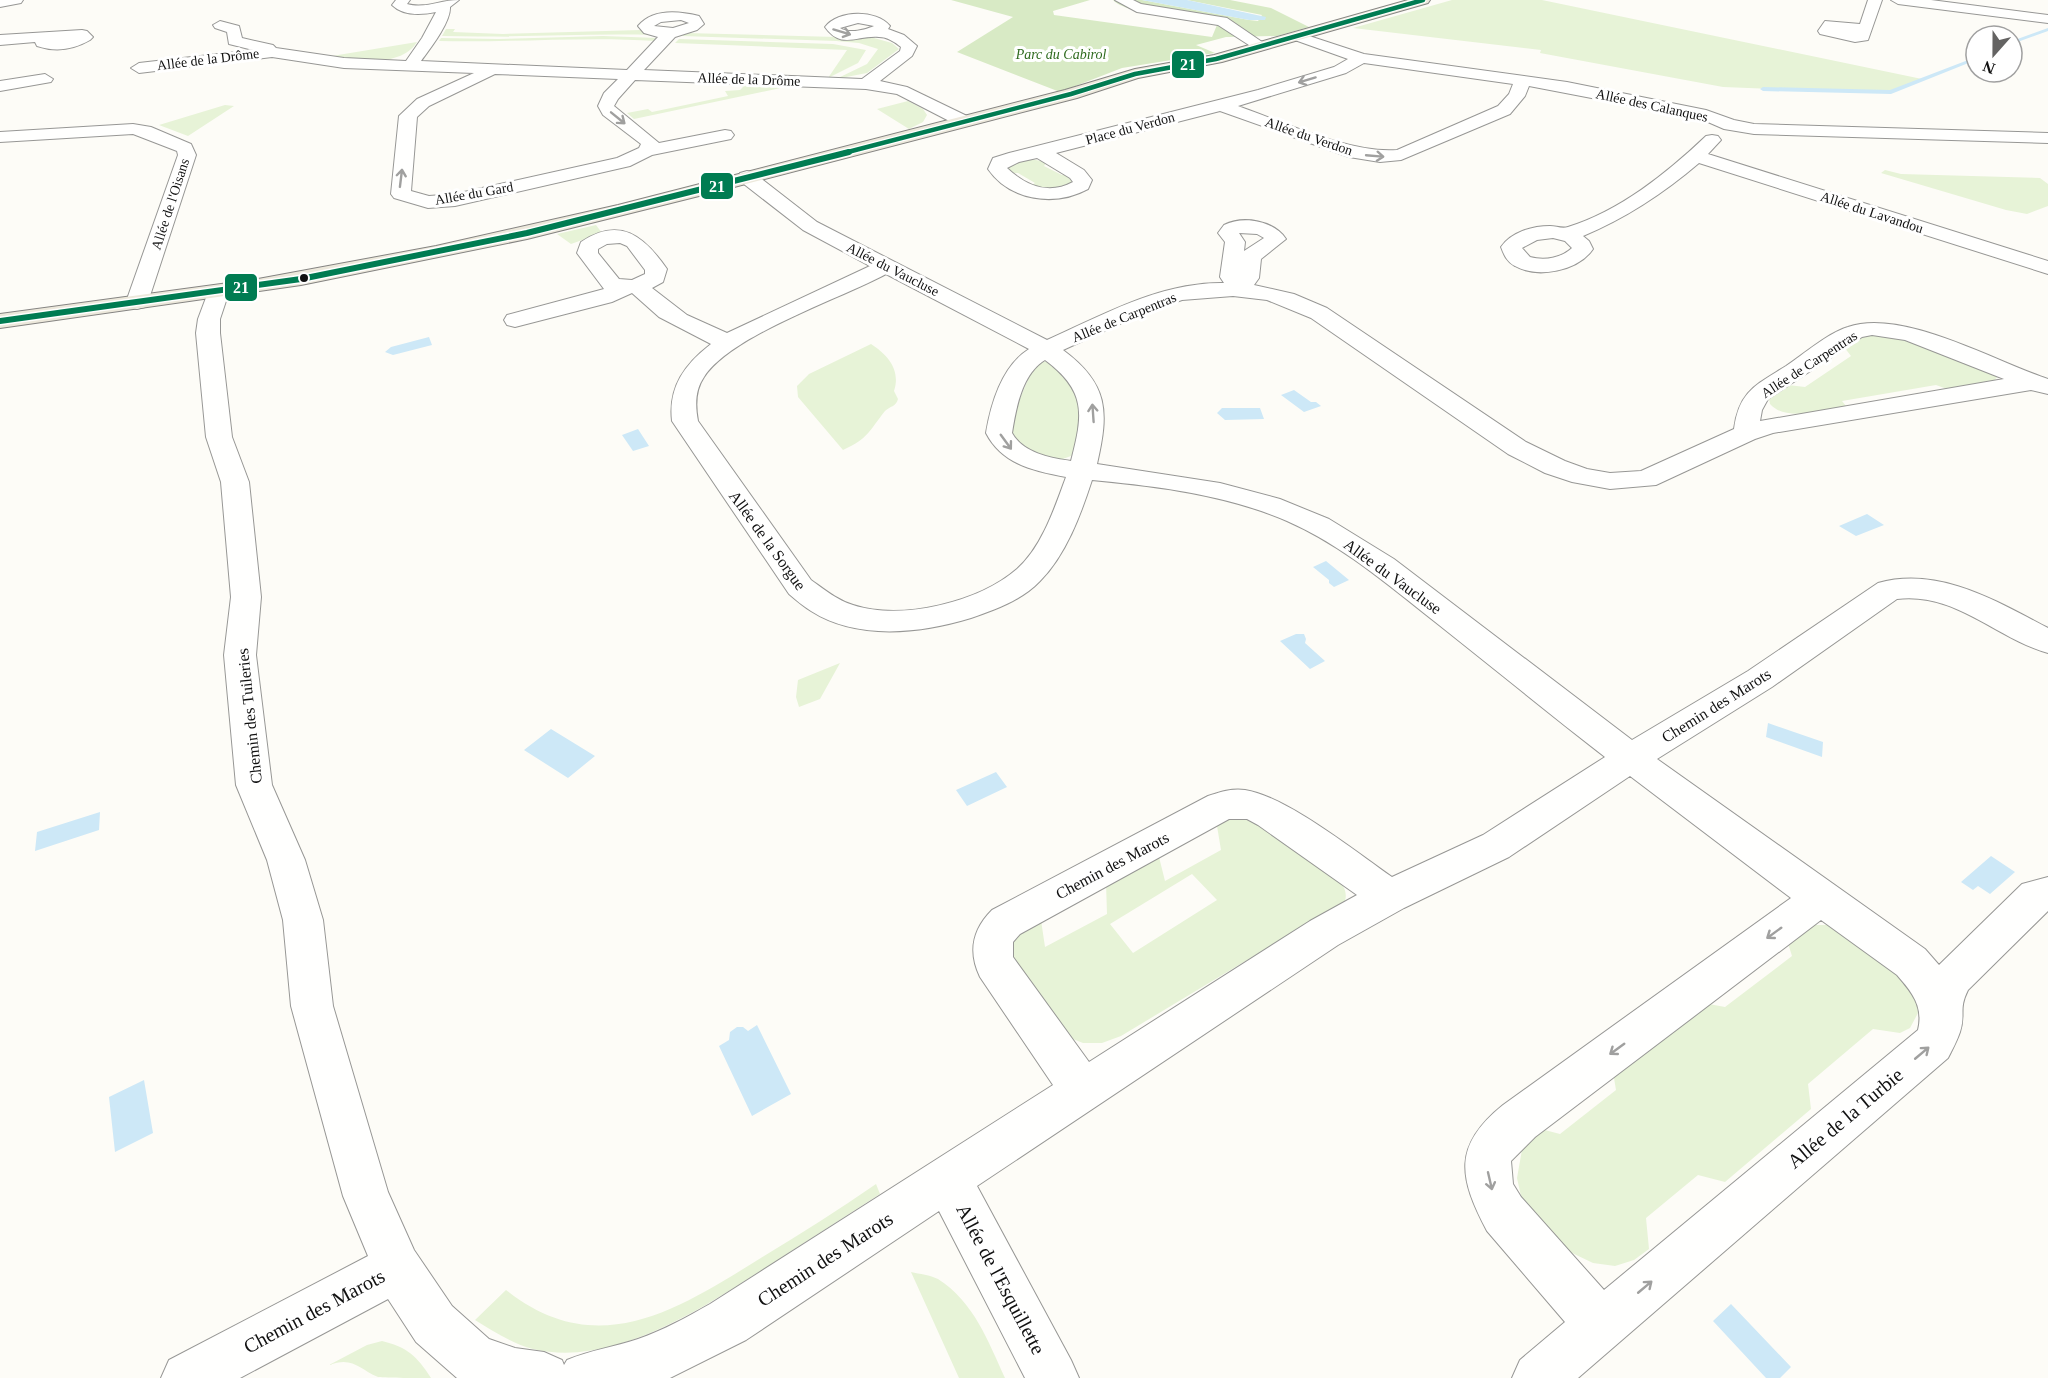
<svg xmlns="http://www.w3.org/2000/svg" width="2048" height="1378" font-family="Georgia,serif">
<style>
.green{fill:#e7f3d7;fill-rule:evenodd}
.forest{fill:#d8eac5}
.water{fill:#cde8f7}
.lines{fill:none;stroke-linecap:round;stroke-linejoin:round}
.stream{fill:#cde8f7;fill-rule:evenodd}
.minor-casing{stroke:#979795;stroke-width:2}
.major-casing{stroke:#858482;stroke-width:2}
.minor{fill:#fffffe;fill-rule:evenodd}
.major{fill:#ede9dc;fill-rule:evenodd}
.bus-1-far1-casing{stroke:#fff;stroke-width:7}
.bus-1-casing{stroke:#fff;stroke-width:9}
.bus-1-far1{stroke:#007c52;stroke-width:4.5}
.bus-1{stroke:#007c52;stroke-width:6}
.oneway{stroke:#a0a09f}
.bus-dot{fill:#111;stroke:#fff;stroke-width:2}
.labels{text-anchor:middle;stroke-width:6;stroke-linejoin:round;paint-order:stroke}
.far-park-label{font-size:14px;font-style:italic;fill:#2f6b1f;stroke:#fff}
.far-street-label{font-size:14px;fill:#111;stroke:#fff}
.street-label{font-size:16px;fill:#111;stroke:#fff}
.near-street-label{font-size:20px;fill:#111;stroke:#fff}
.line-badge{stroke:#fff;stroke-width:2}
.badge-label{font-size:16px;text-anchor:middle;font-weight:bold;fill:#fff}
</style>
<rect width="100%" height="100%" fill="#fdfcf7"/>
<!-- green -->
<path class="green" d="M 1452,0 L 1542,0 L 1922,79 L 1896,91 L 1878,93 L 1723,87 L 1540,53 L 1541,50 L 1353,28 Z
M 446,29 L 455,29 L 453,32 L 503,34 L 641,30 L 656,35 C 584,33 513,38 442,36 Z
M 686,33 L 874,38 L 892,43 L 899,49 L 867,73 L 836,79 L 867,64 L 878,49 L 859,43 L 836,41 L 682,36 Z
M 603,36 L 658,38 L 656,41 C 584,36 511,43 439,41 L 441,38 L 498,39 Z
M 679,39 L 833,44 L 866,50 L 858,63 L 828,78 L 847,50 L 675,43 Z
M 417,42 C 402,67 357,62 332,56 Z
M 734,84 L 790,86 L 634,119 L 627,113 L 648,109 L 652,112 L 728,96 L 725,91 L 740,90 L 743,87 Z
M 908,101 L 923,109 L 927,115 L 923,122 L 909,129 L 877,109 Z
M 225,105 L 234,106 L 188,136 L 159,125 Z
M 1030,159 L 1047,162 L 1044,166 L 1062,175 L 1068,175 L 1076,181 L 1056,191 L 1031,186 L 1035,183 L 1018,173 L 1009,173 L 1004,170 L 1006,164 Z
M 1885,170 L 1901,174 L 2040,178 L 2048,184 L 2048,206 L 2027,214 L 2006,210 L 1881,173 Z
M 596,225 L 602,233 L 571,244 L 557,234 Z
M 1887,333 L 1998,376 L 1993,382 L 1947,389 L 1936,385 L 1842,401 L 1846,406 C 1823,409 1787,423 1770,404 L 1769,399 L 1788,385 L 1805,387 L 1851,356 L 1844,347 L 1860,336 Z
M 871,344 C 888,355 901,370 894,391 L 898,399 C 896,407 890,406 885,411 C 869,431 869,438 843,450 L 798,397 L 797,386 L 809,374 Z
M 1036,361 C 1059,360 1069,378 1083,394 L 1079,448 L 1071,456 L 1060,460 L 1024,450 L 1009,434 L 1015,410 Z
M 840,663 L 820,699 L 799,707 L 796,697 L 798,680 Z
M 1240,816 L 1258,823 L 1335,876 C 1342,884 1348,890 1345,901 L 1121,1036 L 1102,1043 L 1083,1043 L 1060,1034 L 1043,1023 L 1004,940 L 1041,920 L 1045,947 L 1107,914 L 1106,883 L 1159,857 L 1165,881 L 1221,850 L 1217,826 L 1220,820 ZM 1192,874 L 1217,900 L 1133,953 L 1110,924 Z
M 1808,925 L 1830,925 L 1876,942 L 1916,994 L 1918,1013 L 1910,1028 L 1900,1033 L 1873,1029 L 1808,1084 L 1811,1109 L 1725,1182 L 1698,1175 L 1646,1218 L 1649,1249 L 1634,1260 L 1615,1266 L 1593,1263 L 1570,1252 L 1534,1221 L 1521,1196 L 1517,1178 L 1523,1144 L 1537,1128 L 1560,1134 L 1616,1090 L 1612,1066 L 1698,1002 L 1725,1007 L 1792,956 L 1786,937 Z
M 876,1184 L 880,1194 C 846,1216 811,1238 776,1261 C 710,1303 616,1369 533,1349 C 513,1344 493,1331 475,1320 L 506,1290 C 595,1361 674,1312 756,1261 C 797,1236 837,1211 876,1184 Z
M 911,1272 C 920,1274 930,1275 938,1279 C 974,1302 988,1341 1005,1378 L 959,1378 Z
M 382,1341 C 407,1347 417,1356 431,1378 C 420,1378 387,1378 378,1377 C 359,1369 353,1356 329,1365 L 367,1345 Z"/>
<!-- forest -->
<path class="forest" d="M 951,0 L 1090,0 L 1053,11 L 1054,15 L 1212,37 L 1217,25 C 1195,21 1125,14 1113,0 L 1142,0 L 1249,20 L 1258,21 L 1262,15 L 1187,0 L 1230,0 L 1271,8 L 1309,27 L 1277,36 L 1226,37 L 1196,45 L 1215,53 L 1122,68 L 1060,92 L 957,52 L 1013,17 Z"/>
<!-- water -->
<path class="water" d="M 1142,0 L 1187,0 L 1266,17 L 1265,20 L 1249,20 Z
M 429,337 L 432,345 L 393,355 L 385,352 L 391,347 Z
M 1294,390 L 1311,402 L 1316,402 L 1321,406 L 1304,412 L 1281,395 Z
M 1222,408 L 1260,408 L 1264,419 L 1225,420 L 1217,413 Z
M 638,429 L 649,446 L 633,451 L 622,435 Z
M 1867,514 L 1884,525 L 1856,536 L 1839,526 Z
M 1326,561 L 1349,580 L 1334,587 L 1329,583 L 1329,580 L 1313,567 Z
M 1296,634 L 1304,634 L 1306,639 L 1305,643 L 1325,661 L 1310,669 L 1280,641 Z
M 1768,723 L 1823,742 L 1822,757 L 1766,737 Z
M 551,729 L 595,756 L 568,778 L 524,750 Z
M 996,772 L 1007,787 L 967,806 L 956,790 Z
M 100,812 L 99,830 L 35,851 L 37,832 Z
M 1991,856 L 2015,872 L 1990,894 L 1978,886 L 1973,890 L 1961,882 Z
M 757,1025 L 791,1094 L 752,1116 L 719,1046 L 729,1040 L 730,1032 L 737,1027 L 743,1027 L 748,1031 Z
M 144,1080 L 153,1133 L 115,1152 L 109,1097 Z
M 1731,1304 L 1791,1367 L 1780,1378 L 1766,1378 L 1713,1321 Z"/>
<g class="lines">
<!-- stream -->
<path class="stream" d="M 2048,28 L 2048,31 L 2012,44 L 2012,41 Z
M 1976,57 L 1976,60 L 1891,94 L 1763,91 L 1760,89 L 1763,87 L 1890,90 Z"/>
<!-- minor casing -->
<g class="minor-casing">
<path id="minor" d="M 0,0 L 23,0 L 21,3 L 0,7 Z
M 396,0 L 410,0 L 407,4 C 425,9 440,0 459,0 L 450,7 C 451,22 430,49 421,61 L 627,70 L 658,37 L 644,33 L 638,26 C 653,8 679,11 699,16 L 704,24 L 697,30 L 675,37 L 644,70 L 862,79 L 900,51 L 901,47 C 895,42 887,37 879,37 C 857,35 841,50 825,27 C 838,10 876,9 890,26 L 888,29 L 904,35 L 917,46 L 912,56 L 880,81 L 907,87 L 969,117 L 972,121 L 969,125 L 957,125 L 897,94 L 866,89 L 635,80 L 618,99 L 614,106 L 659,143 L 725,130 L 731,131 L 734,135 L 731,139 L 652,155 L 630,166 L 455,206 L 428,208 L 394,198 L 391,194 L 399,116 L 417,99 L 474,73 L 344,68 L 272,57 L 139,73 L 131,68 L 139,63 L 253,50 L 229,44 L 227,32 L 215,28 L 213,25 L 220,21 L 239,26 L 242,38 L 273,45 L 276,48 L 344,58 L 406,61 L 422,38 L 436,12 C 422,15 403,16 392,5 ZM 681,20 L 689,23 L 673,28 L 654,26 L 661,22 ZM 858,23 L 874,26 C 865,30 850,34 840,28 ZM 495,74 L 618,79 L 604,93 L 598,106 L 603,115 L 641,144 L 639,148 L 617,158 L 455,194 L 429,196 L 411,191 L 417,117 L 429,106 Z
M 1115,0 L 1133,0 L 1141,4 L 1227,18 L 1268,46 L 1260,51 L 1255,49 L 1218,25 L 1137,12 Z
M 1868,0 L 1882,0 L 1868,40 L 1855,42 L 1820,34 L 1818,31 L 1825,21 L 1860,24 Z
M 1891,0 L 1931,0 L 2048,15 L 2048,23 L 1898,4 Z
M 82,30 L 87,31 L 93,37 L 90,40 C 73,50 55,52 37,46 L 35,42 L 0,45 L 0,35 Z
M 1297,32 L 1364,54 L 1567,82 L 1706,110 L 1734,120 L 1754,124 L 2048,133 L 2048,143 L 1754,134 L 1724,129 L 1701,119 L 1529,86 L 1525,96 L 1510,114 L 1401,160 L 1380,162 L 1349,157 L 1220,111 L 1056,153 L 1084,170 L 1092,180 L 1088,189 C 1055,207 1010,201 988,169 L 993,158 L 1009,153 L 1258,90 L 1334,67 L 1348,59 L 1292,39 L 1290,36 ZM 1364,63 L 1513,84 L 1509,94 L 1498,106 L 1397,150 C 1352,154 1283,122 1238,106 L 1346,73 ZM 1037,158 L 1070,178 L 1073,182 C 1049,195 1026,186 1007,168 L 1019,162 Z
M 45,74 L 53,79 L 51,82 L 0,91 L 0,81 Z
M 133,124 L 151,127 L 191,144 L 196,155 L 148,302 L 145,307 L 137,309 L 129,307 L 126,302 L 178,155 L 177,151 L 133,134 L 0,142 L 0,132 Z
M 1712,135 L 1718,136 L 1721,140 L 1708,154 L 2048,261 L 2048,274 L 1699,163 C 1664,193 1626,218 1583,236 L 1589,241 L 1593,249 C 1578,271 1538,279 1515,266 C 1507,262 1504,255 1501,247 C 1511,232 1532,226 1550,226 C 1556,226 1562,229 1568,227 C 1620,211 1667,173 1706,136 ZM 1553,238 L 1565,241 L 1572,248 C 1561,258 1545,261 1530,257 L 1522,248 L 1537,240 Z
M 747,171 L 754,173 L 817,222 L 1047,340 C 1103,315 1160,282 1224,283 L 1220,277 L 1225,242 L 1218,233 L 1224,225 C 1244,215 1274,221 1286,239 L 1261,259 L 1259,278 L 1254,285 L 1294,294 L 1327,308 L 1526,442 L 1565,461 L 1587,469 L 1610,473 L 1641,471 L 1734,429 C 1739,391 1756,385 1786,366 C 1804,354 1828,333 1848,327 C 1902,308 1994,361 2048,379 L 2048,394 L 2031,390 L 1773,433 L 1755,439 L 1656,485 L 1610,489 L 1572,482 L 1545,473 L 1508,454 L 1311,318 L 1267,300 L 1233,296 L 1182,300 L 1137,316 L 1063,350 C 1109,384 1109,412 1097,464 L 1220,483 L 1280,499 L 1329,519 L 1394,559 L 1632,740 L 1748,671 L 1878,583 C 1939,566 1996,601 2048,628 L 2048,653 C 1995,638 1956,592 1897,599 L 1772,687 L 1657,759 L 1925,949 L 1939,965 L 2022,884 L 2048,877 L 2048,911 L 1968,990 C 1958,1010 1966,1013 1960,1032 C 1957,1041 1952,1050 1948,1058 L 1578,1378 L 1512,1378 L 1520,1360 L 1565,1322 L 1487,1231 C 1459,1178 1452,1146 1503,1105 L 1791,898 L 1630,776 L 1509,857 L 1404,908 L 1338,945 L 977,1186 L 1071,1360 L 1079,1378 L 1025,1378 L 939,1211 L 746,1340 L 670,1378 L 457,1378 L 416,1342 L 388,1299 L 240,1378 L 161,1378 L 169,1360 L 368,1256 L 343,1196 L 291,1006 L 283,920 L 267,860 L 236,785 L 224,655 L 231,597 L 221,482 L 206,437 L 196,333 L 198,319 L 210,287 L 218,285 L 226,287 L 229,292 L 220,319 L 220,333 L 232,437 L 249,482 L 261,597 L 256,655 L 272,785 L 305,860 L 323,920 L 333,1006 L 388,1192 L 414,1250 L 452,1306 L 489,1339 L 515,1348 L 544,1352 L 562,1360 L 564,1365 L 567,1360 C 590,1350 615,1347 638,1339 C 664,1330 687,1317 710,1304 L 1053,1085 L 980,977 C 968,952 972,930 992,910 L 1208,796 C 1220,792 1232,788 1245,790 C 1286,796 1356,852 1392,877 L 1483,835 L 1605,757 C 1547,712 1491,666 1434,621 C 1387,584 1342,545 1287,521 C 1227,495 1157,486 1092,480 C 1081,514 1066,555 1040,581 C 1022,600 995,610 971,618 C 922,633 858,641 811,611 C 803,606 796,600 789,594 L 672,421 C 668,387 685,364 711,344 L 659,317 L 632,293 L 612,302 L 515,327 L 507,325 L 504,320 L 507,315 L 604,289 L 577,253 L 581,242 C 620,216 644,236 667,269 L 663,282 L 652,288 L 687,315 L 727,333 L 870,266 L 803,230 L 740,181 L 738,177 L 740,173 ZM 1239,233 L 1257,234 L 1264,238 L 1244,251 L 1245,242 ZM 620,243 L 627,246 L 645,270 L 645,274 L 632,280 L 619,279 L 598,253 L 598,249 L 607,244 ZM 886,274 L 1029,349 C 1002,366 991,403 986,433 C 1002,464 1033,471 1066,477 C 1055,507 1042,547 1017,569 C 979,602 902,621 853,605 C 837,600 825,590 811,580 L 698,421 C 695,405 695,390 704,377 C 731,335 840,299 886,274 ZM 1872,335 L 1905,340 L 2004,379 L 1760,421 L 1762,410 L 1768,399 L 1862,337 ZM 1045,360 C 1087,391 1083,415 1071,461 C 1050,458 1023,453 1012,433 C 1016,408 1022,374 1045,360 ZM 1229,819 L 1247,819 L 1258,825 L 1357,895 L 1310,921 L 1089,1062 L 1013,957 L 1013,942 L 1020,934 ZM 1821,920 L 1897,975 C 1911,991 1924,1006 1918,1030 L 1604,1290 L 1521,1197 L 1513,1184 L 1511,1161 L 1535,1137 Z"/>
</g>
<!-- major casing -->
<g class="major-casing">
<path id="major" d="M 1408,0 L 1430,0 L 1428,3 L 1222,62 L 1138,78 L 1077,98 L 715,192 L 527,239 L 301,285 L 0,328 L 0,314 L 258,279 L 436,246 L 618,205 L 1065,90 L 1135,69 L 1214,55 Z"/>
</g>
<!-- minor -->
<use href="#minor" class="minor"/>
<!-- major -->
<use href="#major" class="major"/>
<!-- bus-1-far1 casing -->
<g class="bus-1-far1-casing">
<path id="bus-1-far1" d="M 844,153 L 1071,94 L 1135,74 L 1216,59 L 1423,0"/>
</g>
<!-- bus-1 casing -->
<g class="bus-1-casing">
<path id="bus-1" d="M 0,321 L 301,279 L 527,233 L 849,152"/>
</g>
<!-- bus-1-far1 -->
<use href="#bus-1-far1" class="bus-1-far1"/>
<!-- bus-1 -->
<use href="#bus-1" class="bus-1"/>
</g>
<!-- one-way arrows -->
<defs><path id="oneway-shaft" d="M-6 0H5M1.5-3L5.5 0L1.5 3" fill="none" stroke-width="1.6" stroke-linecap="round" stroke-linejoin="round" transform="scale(1.5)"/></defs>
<g class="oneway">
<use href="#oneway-shaft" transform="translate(842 32) rotate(17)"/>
<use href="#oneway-shaft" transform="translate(1307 80) rotate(163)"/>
<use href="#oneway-shaft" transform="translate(618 118) rotate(39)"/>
<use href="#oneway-shaft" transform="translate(1375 156) rotate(5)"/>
<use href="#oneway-shaft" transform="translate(401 178) rotate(-83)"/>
<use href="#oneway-shaft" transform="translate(1093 413) rotate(-94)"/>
<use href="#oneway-shaft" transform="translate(1006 442) rotate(54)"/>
<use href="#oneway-shaft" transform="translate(1774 933) rotate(144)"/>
<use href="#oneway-shaft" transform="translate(1617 1049) rotate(144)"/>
<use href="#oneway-shaft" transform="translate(1922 1053) rotate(-40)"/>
<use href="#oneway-shaft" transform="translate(1490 1181) rotate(77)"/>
<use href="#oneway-shaft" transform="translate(1645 1287) rotate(-40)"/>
</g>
<!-- markers -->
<circle class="bus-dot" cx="304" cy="278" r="5"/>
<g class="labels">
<!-- far-park labels -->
<g class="far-park-label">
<text x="1061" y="59">Parc du Cabirol</text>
</g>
<!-- far-street labels -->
<g class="far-street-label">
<text transform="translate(208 59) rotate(-7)" y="5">Allée de la Drôme</text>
<text transform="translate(749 79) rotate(2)" y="5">Allée de la Drôme</text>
<text transform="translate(1652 105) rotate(12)" y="5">Allée des Calanques</text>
<text transform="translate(1130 128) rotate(-15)" y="5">Place du Verdon</text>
<text transform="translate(1309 136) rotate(19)" y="5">Allée du Verdon</text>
<text transform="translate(474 193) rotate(-10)" y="5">Allée du Gard</text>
<text transform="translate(170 204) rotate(-72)" y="5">Allée de l'Oisans</text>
<text transform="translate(1872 212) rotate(18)" y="5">Allée du Lavandou</text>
<text transform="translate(893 269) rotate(27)" y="5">Allée du Vaucluse</text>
<text transform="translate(1124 317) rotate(-22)" y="5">Allée de Carpentras</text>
<text transform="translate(1809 364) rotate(-33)" y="5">Allée de Carpentras</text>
</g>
<!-- street labels -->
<g class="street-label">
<text transform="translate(768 540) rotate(54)" y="6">Allée de la Sorgue</text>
<text transform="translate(1393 576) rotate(36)" y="6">Allée du Vaucluse</text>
<text transform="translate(1716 705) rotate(-32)" y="6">Chemin des Marots</text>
<text transform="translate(249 716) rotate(-96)" y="6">Chemin des Tuileries</text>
<text transform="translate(1112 865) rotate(-28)" y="6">Chemin des Marots</text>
</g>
<!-- near-street labels -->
<g class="near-street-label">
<text transform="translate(1845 1118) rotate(-40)" y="7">Allée de la Turbie</text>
<text transform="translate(825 1259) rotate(-33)" y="7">Chemin des Marots</text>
<text transform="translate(1001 1279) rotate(62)" y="7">Allée de l'Esquillette</text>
<text transform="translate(314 1311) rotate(-28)" y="7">Chemin des Marots</text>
</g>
</g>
<g class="line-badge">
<rect x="1171" y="50" width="34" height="29" rx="6" fill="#007c52"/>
<rect x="700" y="172" width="34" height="28" rx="6" fill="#007c52"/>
<rect x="224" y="273" width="34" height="29" rx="6" fill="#007c52"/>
</g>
<g class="badge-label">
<text x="1188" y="70">21</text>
<text x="717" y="192">21</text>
<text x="241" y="293">21</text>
</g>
<!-- north arrow -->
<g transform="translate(1994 54) rotate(201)"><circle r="28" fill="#ffffff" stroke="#a0a0a0" stroke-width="1.5"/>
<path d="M0-4.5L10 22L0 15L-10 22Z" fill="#646362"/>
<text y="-9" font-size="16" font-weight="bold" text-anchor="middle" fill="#111111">N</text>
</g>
</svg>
